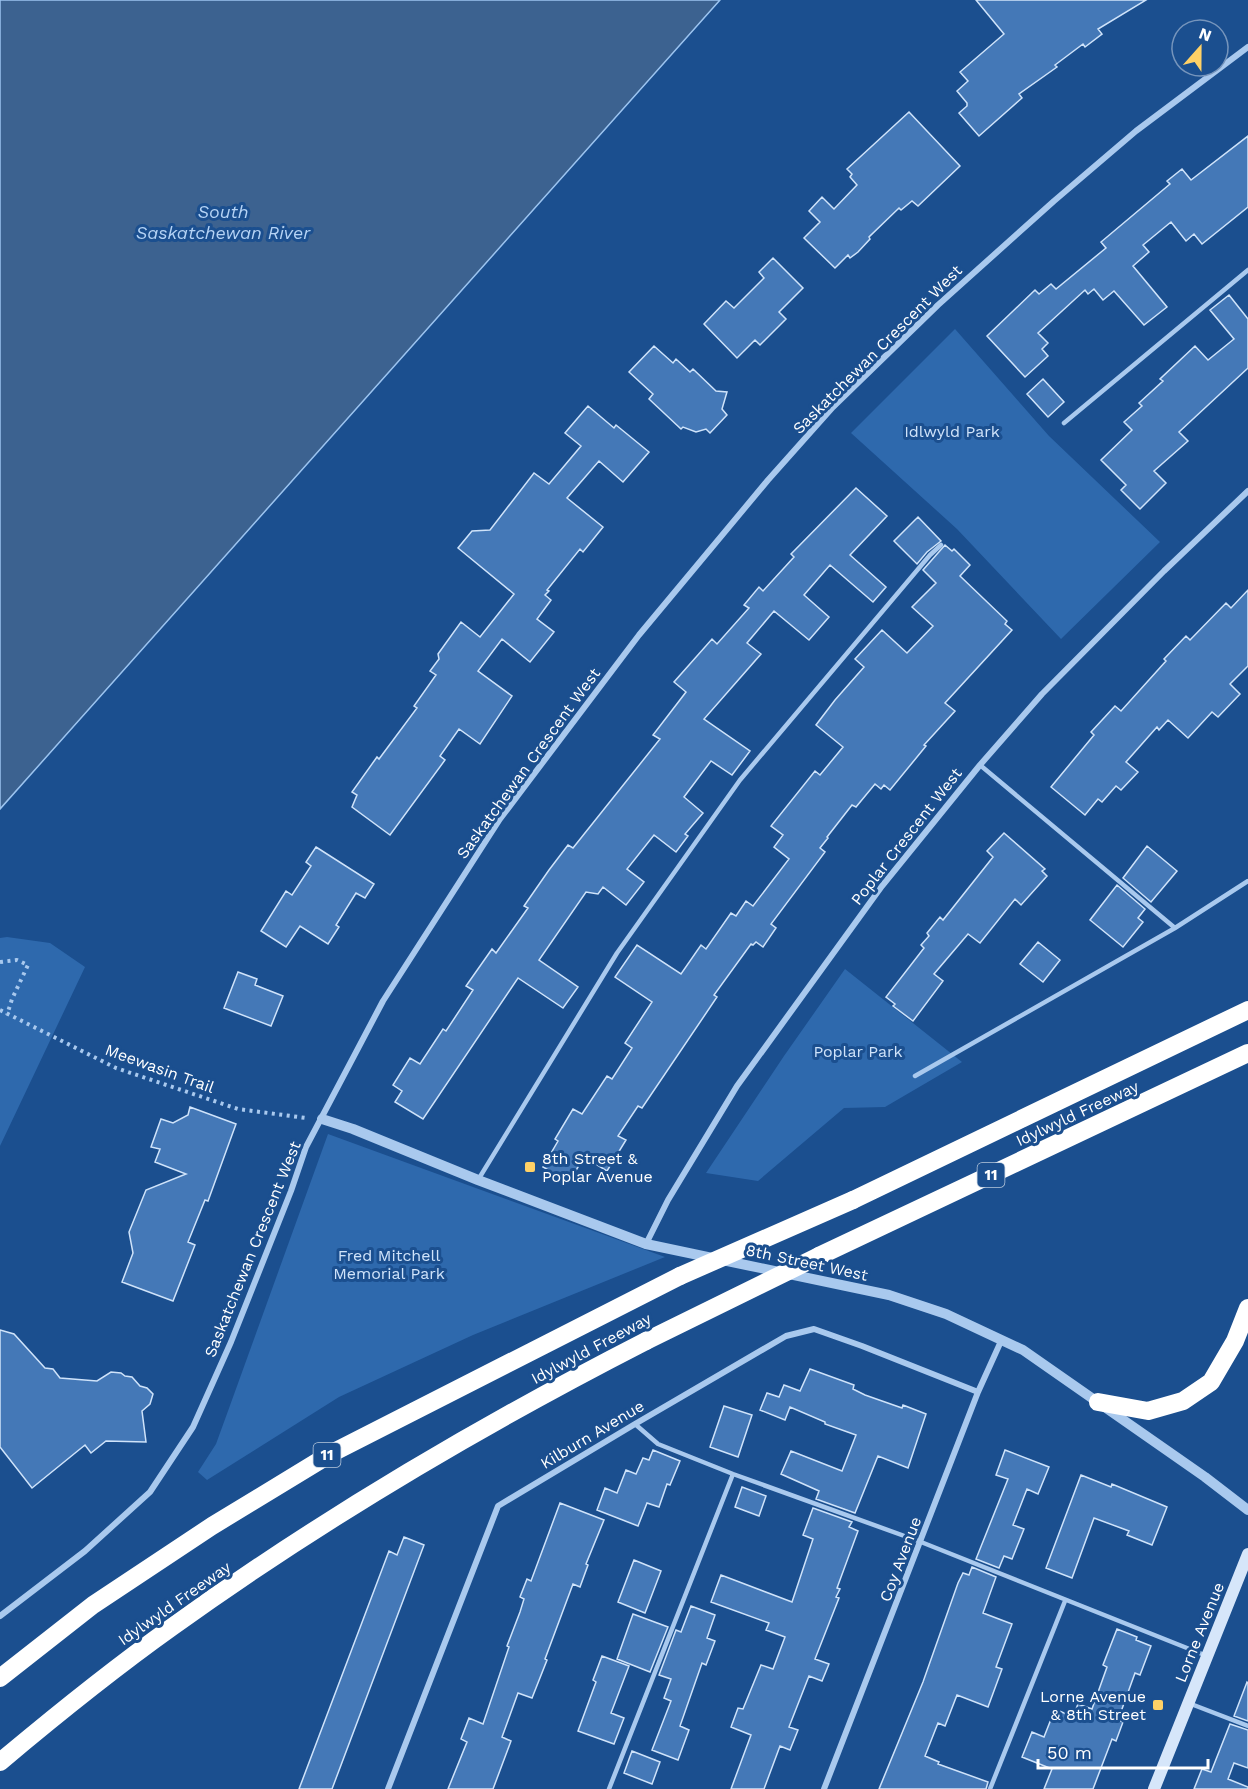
<svg xmlns="http://www.w3.org/2000/svg" width="1248" height="1789" font-family="'Work Sans',sans-serif">
<style>
.green{fill:#2e69ad}
.water{fill:#3c6290;stroke:#9cc4f0;stroke-width:1.5}
.building{fill:#4478b7;stroke:#cfe3fa;stroke-width:1.5}
.lines{fill:none;stroke-linecap:round;stroke-linejoin:round}
.path{stroke:#a9c9ee;stroke-width:4;stroke-dasharray:3 4.5;stroke-linecap:butt}
.service{stroke:#a9c9ee;stroke-width:4.5}
.minor{stroke:#a9c9ee;stroke-width:6}
.tertiary{stroke:#a9c9ee;stroke-width:10}
.secondary{stroke:#d6e6fa;stroke-width:12}
.motorway{stroke:#fff;stroke-width:18}
.motorway-bridge{stroke:#fff;stroke-width:18}
.poi-dot{fill:#ffd166;stroke:#1b4f8f;stroke-width:2}
.labels{text-anchor:middle;stroke-width:6;stroke-linejoin:round;paint-order:stroke}
.shield{fill:#1b4f8f;stroke:#bbcadd;stroke-width:1.5}
.shield-label{font-size:15px;font-weight:bold;fill:#fff}
.street-label{font-size:16px;fill:#fff;stroke:#1b4f8f}
.park-label{font-size:16px;fill:#cfe3fa;stroke:#1b4f8f}
.poi-label{font-size:16px;fill:#fff;stroke:#1b4f8f;text-anchor:start}
.water-label{font-size:18px;font-style:italic;fill:#b5d3f5;stroke:#1b4f8f}
</style>
<rect width="100%" height="100%" fill="#1b4f8f"/>
<!-- green -->
<path class="green" d="M 955,329 L 1049,436 L 1160,542 L 1061,639 L 957,529 L 851,433 Z
M 7,937 L 50,943 L 85,967 L 0,1146 L 0,938 Z
M 845,969 L 962,1062 L 885,1107 L 844,1108 L 758,1181 L 706,1173 L 784,1056 Z
M 328,1134 L 665,1257 L 473,1335 L 339,1397 L 207,1480 L 198,1472 L 216,1444 L 228,1411 Z"/>
<!-- water -->
<path class="water" d="M 0,0 L 720,0 L 0,809 Z"/>
<!-- building -->
<path class="building" d="M 976,0 L 1146,0 L 1098,29 L 1102,34 L 1085,47 L 1083,44 L 1055,65 L 1057,67 L 1019,94 L 1022,98 L 979,136 L 959,113 L 967,106 L 967,103 L 957,91 L 968,81 L 960,72 L 1004,34 Z
M 909,112 L 960,166 L 918,206 L 912,201 L 901,210 L 899,208 L 869,237 L 870,239 L 858,252 L 850,258 L 848,255 L 835,268 L 804,238 L 820,222 L 809,211 L 822,197 L 834,209 L 857,185 L 850,177 L 852,174 L 847,169 Z
M 1248,136 L 1248,207 L 1202,244 L 1194,234 L 1186,241 L 1171,222 L 1143,245 L 1149,252 L 1133,266 L 1167,307 L 1144,325 L 1114,291 L 1103,300 L 1094,289 L 1088,294 L 1085,290 L 1038,333 L 1048,343 L 1042,349 L 1048,356 L 1025,377 L 987,336 L 1035,290 L 1039,294 L 1051,284 L 1056,289 L 1106,248 L 1101,242 L 1170,184 L 1167,181 L 1182,169 L 1191,180 Z
M 773,258 L 803,288 L 779,312 L 786,319 L 760,345 L 755,340 L 737,358 L 704,324 L 726,301 L 734,308 L 764,278 L 759,272 Z
M 1229,295 L 1248,319 L 1248,368 L 1179,432 L 1188,441 L 1154,471 L 1166,483 L 1140,509 L 1121,490 L 1126,485 L 1101,460 L 1132,430 L 1124,422 L 1142,406 L 1139,403 L 1163,381 L 1160,379 L 1195,346 L 1208,360 L 1234,339 L 1210,310 Z
M 654,346 L 673,363 L 676,359 L 690,372 L 693,369 L 716,391 L 727,392 L 722,409 L 727,415 L 710,433 L 706,429 L 696,432 L 683,427 L 681,429 L 649,399 L 653,394 L 629,372 Z
M 1043,379 L 1064,402 L 1048,417 L 1027,394 Z
M 588,406 L 614,428 L 616,425 L 649,452 L 623,482 L 599,461 L 567,498 L 603,527 L 583,552 L 580,549 L 547,590 L 549,591 L 545,595 L 551,600 L 537,619 L 554,632 L 530,662 L 502,639 L 478,671 L 512,696 L 480,744 L 459,729 L 440,756 L 445,760 L 390,835 L 352,807 L 357,795 L 352,792 L 377,757 L 379,759 L 417,708 L 414,706 L 436,675 L 430,671 L 439,659 L 438,654 L 461,622 L 480,637 L 514,594 L 458,548 L 472,531 L 490,530 L 534,473 L 549,484 L 581,446 L 565,433 Z
M 856,488 L 887,516 L 850,555 L 886,587 L 873,602 L 830,565 L 804,595 L 829,617 L 809,640 L 774,611 L 747,643 L 761,654 L 704,719 L 750,751 L 732,775 L 711,761 L 684,797 L 703,813 L 685,834 L 688,836 L 676,852 L 654,835 L 627,869 L 644,882 L 626,905 L 603,887 L 598,894 L 586,892 L 539,960 L 578,987 L 563,1008 L 518,978 L 423,1119 L 395,1102 L 402,1091 L 393,1085 L 410,1058 L 420,1064 L 443,1029 L 446,1031 L 473,990 L 466,986 L 492,949 L 496,953 L 528,908 L 524,906 L 549,870 L 568,845 L 573,848 L 660,739 L 653,735 L 686,692 L 674,682 L 712,639 L 717,644 L 749,608 L 744,605 L 759,587 L 763,591 L 794,557 L 791,554 Z
M 918,517 L 941,541 L 927,552 L 917,564 L 894,541 Z
M 945,545 L 952,551 L 954,549 L 970,565 L 960,576 L 1007,621 L 1005,624 L 1012,630 L 945,703 L 955,711 L 924,745 L 926,746 L 890,790 L 884,785 L 881,789 L 875,784 L 856,807 L 852,805 L 827,837 L 828,838 L 820,848 L 825,852 L 771,924 L 776,928 L 763,947 L 756,942 L 753,945 L 751,944 L 714,995 L 717,997 L 642,1108 L 638,1106 L 618,1136 L 626,1140 L 607,1171 L 584,1157 L 569,1182 L 543,1167 L 558,1141 L 555,1139 L 573,1109 L 582,1114 L 607,1076 L 612,1079 L 632,1048 L 625,1043 L 652,1002 L 615,977 L 637,945 L 681,974 L 701,945 L 706,949 L 731,913 L 736,916 L 746,901 L 753,906 L 789,859 L 774,847 L 783,835 L 771,826 L 815,771 L 820,775 L 843,747 L 816,725 L 835,700 L 864,667 L 855,659 L 882,630 L 907,653 L 933,626 L 912,607 L 936,583 L 923,570 Z
M 1248,590 L 1248,666 L 1230,684 L 1240,694 L 1218,717 L 1212,712 L 1188,738 L 1168,720 L 1159,730 L 1157,727 L 1126,762 L 1138,772 L 1121,790 L 1116,786 L 1102,802 L 1098,799 L 1085,815 L 1051,787 L 1094,735 L 1091,732 L 1115,706 L 1121,711 L 1166,661 L 1164,659 L 1186,636 L 1190,640 L 1226,603 L 1231,608 Z
M 1004,833 L 1045,869 L 1042,871 L 1047,876 L 1021,905 L 1015,899 L 980,943 L 968,934 L 934,974 L 943,981 L 913,1021 L 893,1006 L 895,1004 L 886,997 L 924,948 L 921,945 L 929,936 L 927,933 L 940,917 L 943,920 L 993,857 L 987,851 Z
M 1147,846 L 1177,871 L 1151,902 L 1123,878 Z
M 316,847 L 374,884 L 365,898 L 356,893 L 336,925 L 339,927 L 328,944 L 300,926 L 286,947 L 261,931 L 286,891 L 292,895 L 311,866 L 306,862 Z
M 1117,885 L 1145,909 L 1138,918 L 1143,922 L 1123,947 L 1090,920 Z
M 1038,942 L 1060,960 L 1043,982 L 1020,964 Z
M 238,972 L 257,979 L 255,985 L 283,996 L 271,1026 L 224,1008 Z
M 190,1107 L 236,1124 L 208,1201 L 205,1200 L 188,1242 L 195,1245 L 173,1301 L 122,1282 L 133,1253 L 129,1232 L 146,1190 L 186,1174 L 155,1162 L 160,1149 L 151,1147 L 161,1119 L 173,1123 L 188,1115 Z
M 0,1330 L 14,1334 L 45,1368 L 53,1369 L 60,1378 L 97,1381 L 111,1372 L 121,1373 L 125,1376 L 132,1377 L 140,1386 L 147,1388 L 153,1394 L 150,1404 L 142,1411 L 146,1442 L 106,1441 L 91,1453 L 85,1445 L 32,1488 L 0,1447 Z
M 810,1369 L 854,1385 L 853,1389 L 865,1395 L 902,1408 L 903,1405 L 926,1414 L 908,1468 L 878,1456 L 855,1513 L 816,1499 L 819,1491 L 781,1474 L 791,1451 L 842,1471 L 856,1435 L 825,1424 L 825,1422 L 790,1407 L 785,1420 L 760,1410 L 767,1393 L 779,1397 L 784,1385 L 800,1391 Z
M 724,1406 L 752,1415 L 738,1457 L 710,1447 Z
M 653,1450 L 680,1461 L 670,1485 L 667,1484 L 659,1507 L 647,1503 L 638,1526 L 597,1510 L 605,1488 L 617,1493 L 626,1470 L 636,1474 L 643,1458 L 649,1460 Z
M 1005,1450 L 1049,1467 L 1038,1494 L 1027,1489 L 1013,1525 L 1024,1529 L 1012,1559 L 1004,1556 L 999,1568 L 976,1559 L 1008,1479 L 996,1475 Z
M 1081,1475 L 1111,1487 L 1112,1484 L 1167,1507 L 1152,1545 L 1127,1535 L 1129,1531 L 1094,1518 L 1072,1578 L 1046,1568 Z
M 742,1487 L 766,1496 L 759,1516 L 735,1507 Z
M 560,1503 L 604,1520 L 586,1564 L 588,1565 L 580,1587 L 573,1584 L 545,1659 L 547,1660 L 532,1698 L 518,1693 L 502,1737 L 511,1741 L 493,1789 L 448,1789 L 467,1742 L 461,1739 L 469,1718 L 483,1724 L 509,1647 L 507,1646 L 520,1612 L 524,1599 L 520,1597 L 527,1579 L 531,1581 Z
M 813,1508 L 852,1522 L 849,1527 L 858,1531 L 837,1588 L 840,1589 L 836,1597 L 839,1598 L 815,1659 L 829,1664 L 822,1681 L 809,1676 L 789,1727 L 798,1730 L 790,1750 L 780,1746 L 764,1789 L 731,1789 L 751,1735 L 731,1727 L 738,1708 L 743,1709 L 761,1665 L 773,1669 L 785,1637 L 766,1630 L 769,1623 L 711,1602 L 721,1575 L 792,1602 L 813,1539 L 803,1535 Z
M 404,1537 L 424,1545 L 332,1789 L 299,1789 L 389,1551 L 397,1555 Z
M 634,1560 L 661,1571 L 645,1613 L 618,1602 Z
M 972,1567 L 996,1577 L 983,1613 L 1012,1624 L 996,1667 L 1002,1669 L 988,1707 L 957,1695 L 945,1726 L 938,1723 L 925,1756 L 939,1762 L 938,1764 L 988,1782 L 986,1789 L 879,1789 L 923,1682 L 958,1583 L 963,1573 L 969,1575 Z
M 691,1606 L 715,1615 L 707,1638 L 715,1641 L 706,1665 L 702,1663 L 680,1726 L 689,1730 L 678,1760 L 652,1750 L 671,1701 L 664,1698 L 671,1679 L 659,1675 L 676,1630 L 681,1632 Z
M 633,1614 L 668,1627 L 650,1672 L 617,1659 Z
M 1117,1629 L 1137,1637 L 1136,1640 L 1151,1646 L 1140,1675 L 1135,1673 L 1118,1720 L 1123,1722 L 1116,1741 L 1112,1739 L 1093,1789 L 1044,1789 L 1052,1769 L 1022,1757 L 1032,1732 L 1044,1737 L 1055,1709 L 1073,1717 L 1078,1704 L 1092,1709 L 1107,1667 L 1103,1665 Z
M 602,1656 L 629,1666 L 611,1713 L 624,1718 L 614,1744 L 578,1731 L 596,1682 L 593,1680 Z
M 1247,1682 L 1248,1683 L 1248,1721 L 1234,1716 Z
M 1230,1724 L 1248,1730 L 1248,1768 L 1234,1763 L 1228,1779 L 1248,1787 L 1248,1789 L 1194,1789 L 1202,1769 L 1211,1772 Z
M 632,1751 L 660,1762 L 652,1784 L 624,1773 Z"/>
<g class="lines">
<!-- path -->
<path class="path" d="M 0,962 L 17,960 L 28,965 L 12,999 L 7,1015
M 0,1010 L 116,1068 L 238,1109 L 306,1118"/>
<!-- service -->
<path class="service" d="M 1064,423 L 1248,270
M 980,765 L 1175,928
M 915,1076 L 1175,928 L 1248,881
M 478,1180 L 617,953 L 740,780 L 930,555 L 941,545
M 635,1424 L 658,1444 L 733,1474 L 921,1542 L 1207,1656
M 1191,1704 L 1248,1726
M 609,1789 L 733,1474
M 990,1789 L 1065,1601"/>
<!-- minor -->
<path class="minor" d="M 646,1244 L 668,1200 L 737,1086 L 882,886 L 980,765 L 1042,694 L 1164,571 L 1248,491
M 0,1616 L 85,1551 L 150,1492 L 193,1427 L 231,1342 L 291,1191 L 306,1147 L 383,1001 L 500,819 L 639,635 L 768,480 L 833,407 L 938,305 L 1054,201 L 1136,131 L 1248,47
M 388,1789 L 498,1506 L 635,1424 L 786,1336 L 814,1329 L 862,1346 L 978,1392
M 824,1789 L 978,1392 L 1002,1339"/>
<!-- tertiary -->
<path class="tertiary" d="M 322,1119 L 353,1129 L 478,1180 L 646,1244 L 889,1295 L 946,1314 L 1023,1350 L 1205,1477 L 1248,1510"/>
<!-- secondary -->
<path class="secondary" d="M 1154,1789 L 1248,1554"/>
<!-- motorway -->
<path class="motorway" d="M 853,1200 L 1248,1010
M 819,1256 L 1248,1053
M 1098,1402 L 1148,1411 L 1183,1401 L 1211,1382 L 1235,1341 L 1248,1308
M 0,1678 L 93,1605 L 212,1526 L 332,1453 L 680,1276
M 0,1762 C 56,1715 113,1669 172,1627 C 322,1519 482,1425 646,1341"/>
<!-- motorway-bridge -->
<path class="motorway-bridge" d="M 680,1276 L 853,1200
M 646,1341 L 819,1256"/>
</g>
<!-- markers -->
<g class="poi-dot">
<rect x="524" y="1161" width="12" height="12" rx="3"/>
<rect x="1152" y="1699" width="12" height="12" rx="3"/>
</g>
<g class="labels">
<!-- shield labels -->
<g class="shield">
<rect x="977.5" y="1163" width="27" height="24" rx="4.5"/>
<rect x="313.5" y="1443" width="27" height="24" rx="4.5"/>
</g>
<g class="shield-label">
<text x="991" y="1180">11</text>
<text x="327" y="1460">11</text>
</g>
<!-- street labels -->
<g class="street-label">
<text transform="translate(877 349) rotate(-45)" y="6">Saskatchewan Crescent West</text>
<text transform="translate(528 763) rotate(-54)" y="6">Saskatchewan Crescent West</text>
<text transform="translate(906 836) rotate(-52)" y="6">Poplar Crescent West</text>
<text transform="translate(160 1068) rotate(20)" y="6">Meewasin Trail</text>
<text transform="translate(1077 1113) rotate(-25)" y="6">Idylwyld Freeway</text>
<text transform="translate(252 1249) rotate(-68)" y="6">Saskatchewan Crescent West</text>
<text transform="translate(807 1262) rotate(12)" y="6">8th Street West</text>
<text transform="translate(591 1348) rotate(-28)" y="6">Idylwyld Freeway</text>
<text transform="translate(592 1434) rotate(-31)" y="6">Kilburn Avenue</text>
<text transform="translate(900 1559) rotate(-69)" y="6">Coy Avenue</text>
<text transform="translate(174 1603) rotate(-35)" y="6">Idylwyld Freeway</text>
<text transform="translate(1199 1632) rotate(-68)" y="6">Lorne Avenue</text>
</g>
<!-- park labels -->
<g class="park-label">
<text x="952" y="437">Idlwyld Park</text>
<text x="858" y="1057">Poplar Park</text>
<text x="389" y="1261">Fred Mitchell<tspan x="389" dy="18">Memorial Park</tspan></text>
</g>
<!-- poi labels -->
<g class="poi-label">
<text x="542" y="1164">8th Street &amp;<tspan x="542" dy="18">Poplar Avenue</tspan></text>
<text x="1146" y="1702" text-anchor="end">Lorne Avenue<tspan x="1146" dy="18">&amp; 8th Street</tspan></text>
</g>
<!-- water labels -->
<g class="water-label">
<text x="223" y="218">South<tspan x="223" dy="21">Saskatchewan River</tspan></text>
</g>
</g>
<!-- north arrow -->
<g transform="translate(1200 48) rotate(21)"><circle r="28" fill="#1b4f8f" stroke="#7695bc" stroke-width="1.5"/>
<path d="M0-4.5L10 22L0 15L-10 22Z" fill="#ffd166"/>
<text y="-9" font-size="16" font-weight="bold" text-anchor="middle" fill="#ffffff">N</text>
</g>
<!-- scale -->
<path d="M1038 1759v9h170v-9" fill="none" stroke="#ffffff" stroke-width="3"/>
<text x="1047" y="1759" font-size="18" fill="#ffffff" stroke="#1b4f8f" stroke-width="4.5" paint-order="stroke">50 m</text>
</svg>
